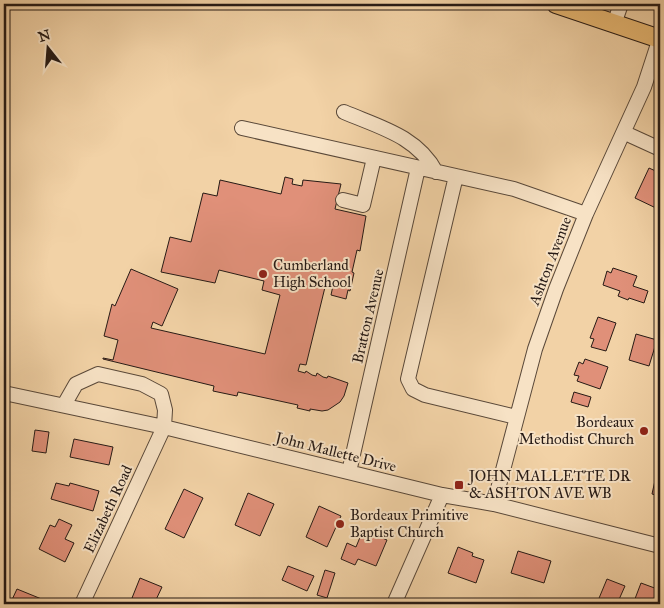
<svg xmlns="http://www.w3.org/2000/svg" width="664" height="608" font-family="'IM FELL Great Primer',serif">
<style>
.building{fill:#e09079;stroke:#261a15}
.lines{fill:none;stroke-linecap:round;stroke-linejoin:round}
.minor-casing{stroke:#594839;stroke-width:16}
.major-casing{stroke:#261a15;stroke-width:20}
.minor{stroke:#f7e2c5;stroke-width:14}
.major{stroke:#e9b973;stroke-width:18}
.poi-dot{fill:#8f2418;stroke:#f7e2c5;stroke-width:2}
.labels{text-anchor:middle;stroke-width:4;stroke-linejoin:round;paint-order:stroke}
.street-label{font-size:15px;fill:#261a15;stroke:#f7e2c5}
.poi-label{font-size:15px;fill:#261a15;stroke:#f7e2c5;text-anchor:start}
</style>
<rect width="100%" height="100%" fill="#f2d2a6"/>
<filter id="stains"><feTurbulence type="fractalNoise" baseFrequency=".004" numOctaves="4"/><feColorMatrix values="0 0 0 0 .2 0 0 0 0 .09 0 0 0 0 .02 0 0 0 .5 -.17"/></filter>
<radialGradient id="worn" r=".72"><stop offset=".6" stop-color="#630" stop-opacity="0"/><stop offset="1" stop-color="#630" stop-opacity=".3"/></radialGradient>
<!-- building -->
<path class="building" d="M 649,168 L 660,173 L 660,205 L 658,209 L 635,198 Z
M 285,177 L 293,179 L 292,184 L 302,186 L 303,180 L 341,184 L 335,209 L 366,216 L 360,251 L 357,250 L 352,272 L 354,273 L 350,291 L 348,290 L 346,299 L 331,295 L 334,281 L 327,279 L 306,365 L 300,364 L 298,371 L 305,373 L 306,371 L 312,375 L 316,376 L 317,373 L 323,377 L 327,378 L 328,376 L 348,383 L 344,396 L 340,402 L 328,410 L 322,411 L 310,409 L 310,411 L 297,408 L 298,405 L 238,392 L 237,396 L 213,391 L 214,386 L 103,359 L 103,358 L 113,360 L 118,340 L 104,336 L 112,304 L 115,306 L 131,269 L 178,289 L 162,326 L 153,322 L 151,328 L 265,354 L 280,295 L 262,290 L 264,281 L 219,270 L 215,283 L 161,272 L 170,237 L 191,242 L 203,193 L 217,196 L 220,180 L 281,194 Z
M 613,268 L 637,276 L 633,286 L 648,291 L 644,303 L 629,298 L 628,300 L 618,296 L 620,291 L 603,285 L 607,271 L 611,273 Z
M 598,317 L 616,323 L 606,351 L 591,347 L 594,339 L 590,338 Z
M 636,334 L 657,340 L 649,366 L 629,360 Z
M 585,359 L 608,367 L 600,389 L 577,381 L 579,376 L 574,375 L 579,362 L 583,364 Z
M 574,392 L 591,397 L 588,407 L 571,402 Z
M 35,430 L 49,432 L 46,453 L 32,451 Z
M 74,439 L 113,447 L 109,465 L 70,457 Z
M 660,458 L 660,496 L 652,494 Z
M 56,483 L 69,486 L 70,483 L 99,491 L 93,511 L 51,499 Z
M 184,489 L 203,498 L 184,538 L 165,529 Z
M 248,493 L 274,504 L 260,536 L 235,525 Z
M 319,506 L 341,516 L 327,547 L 306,537 Z
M 59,519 L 72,525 L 65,539 L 74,543 L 65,562 L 39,549 L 50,525 L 55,527 Z
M 363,530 L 387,540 L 376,566 L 358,559 L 355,565 L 341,559 L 347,543 L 356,547 Z
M 458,547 L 473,553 L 472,556 L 484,560 L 476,583 L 448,573 Z
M 518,551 L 551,561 L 544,583 L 511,573 Z
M 288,566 L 314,576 L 307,591 L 282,580 Z
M 325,570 L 335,573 L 327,598 L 317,595 Z
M 140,578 L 162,587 L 154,604 L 147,604 L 132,598 Z
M 607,579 L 625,586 L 617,604 L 597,603 Z
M 641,583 L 660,590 L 660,604 L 633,604 Z
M 17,589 L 44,600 L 42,604 L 10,604 Z"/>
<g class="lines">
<!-- minor casing -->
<g class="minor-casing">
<path id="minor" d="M 614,24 L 621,4
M 344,112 C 379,127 417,136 436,172
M 242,128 L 514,189 L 586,214
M 625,133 L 660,149
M 456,176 L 408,379 L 413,389 L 425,395 L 516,417
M 343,200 L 363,205 L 374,158
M 4,393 L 164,427 L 442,495 L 494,504 L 660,546
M 64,405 L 76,384 L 98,374 L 142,384 L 161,394 L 165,410 L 164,427 L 82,604
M 349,472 L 418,168
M 494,504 L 535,349 L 556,289 L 586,214 L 644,87 L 660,38
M 394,604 L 442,495"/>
</g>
<!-- major casing -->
<g class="major-casing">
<path id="major" d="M 556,4 L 660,39"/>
</g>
<!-- minor -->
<use href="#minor" class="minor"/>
<!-- major -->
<use href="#major" class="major"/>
</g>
<!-- markers -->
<g class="poi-dot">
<circle cx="263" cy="274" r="5"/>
<circle cx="644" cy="431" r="5"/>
<rect x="454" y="480" width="10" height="10" rx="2.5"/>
<circle cx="340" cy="524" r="5"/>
</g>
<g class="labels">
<!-- street labels -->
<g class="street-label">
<text transform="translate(550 261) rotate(-69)" y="5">Ashton Avenue</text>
<text transform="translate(368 316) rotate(-77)" y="5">Bratton Avenue</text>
<text transform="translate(336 452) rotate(14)" y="5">John Mallette Drive</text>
<text transform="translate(108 509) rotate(-65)" y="5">Elizabeth Road</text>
</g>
<!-- poi labels -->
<g class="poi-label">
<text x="273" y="270">Cumberland<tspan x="273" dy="17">High School</tspan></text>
<text x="634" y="427" text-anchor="end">Bordeaux<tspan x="634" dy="17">Methodist Church</tspan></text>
<text x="469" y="481">JOHN MALLETTE DR<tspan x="469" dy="17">&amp; ASHTON AVE WB</tspan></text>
<text x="350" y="520">Bordeaux Primitive<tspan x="350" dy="17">Baptist Church</tspan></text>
</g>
</g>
<!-- margin -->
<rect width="664" height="608" fill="none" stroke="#f2d2a6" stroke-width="20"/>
<rect x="5" y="5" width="654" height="598" fill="none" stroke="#261a15" stroke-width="2.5"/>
<rect x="10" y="10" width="644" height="588" fill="none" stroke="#261a15"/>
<!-- north arrow -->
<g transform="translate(48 48) rotate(343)" stroke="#f7e2c5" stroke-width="4" paint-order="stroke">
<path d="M0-4L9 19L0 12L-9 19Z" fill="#261a15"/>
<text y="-8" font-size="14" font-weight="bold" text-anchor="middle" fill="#261a15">N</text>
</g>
<rect width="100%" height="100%" filter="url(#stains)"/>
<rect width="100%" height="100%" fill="url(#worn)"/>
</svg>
